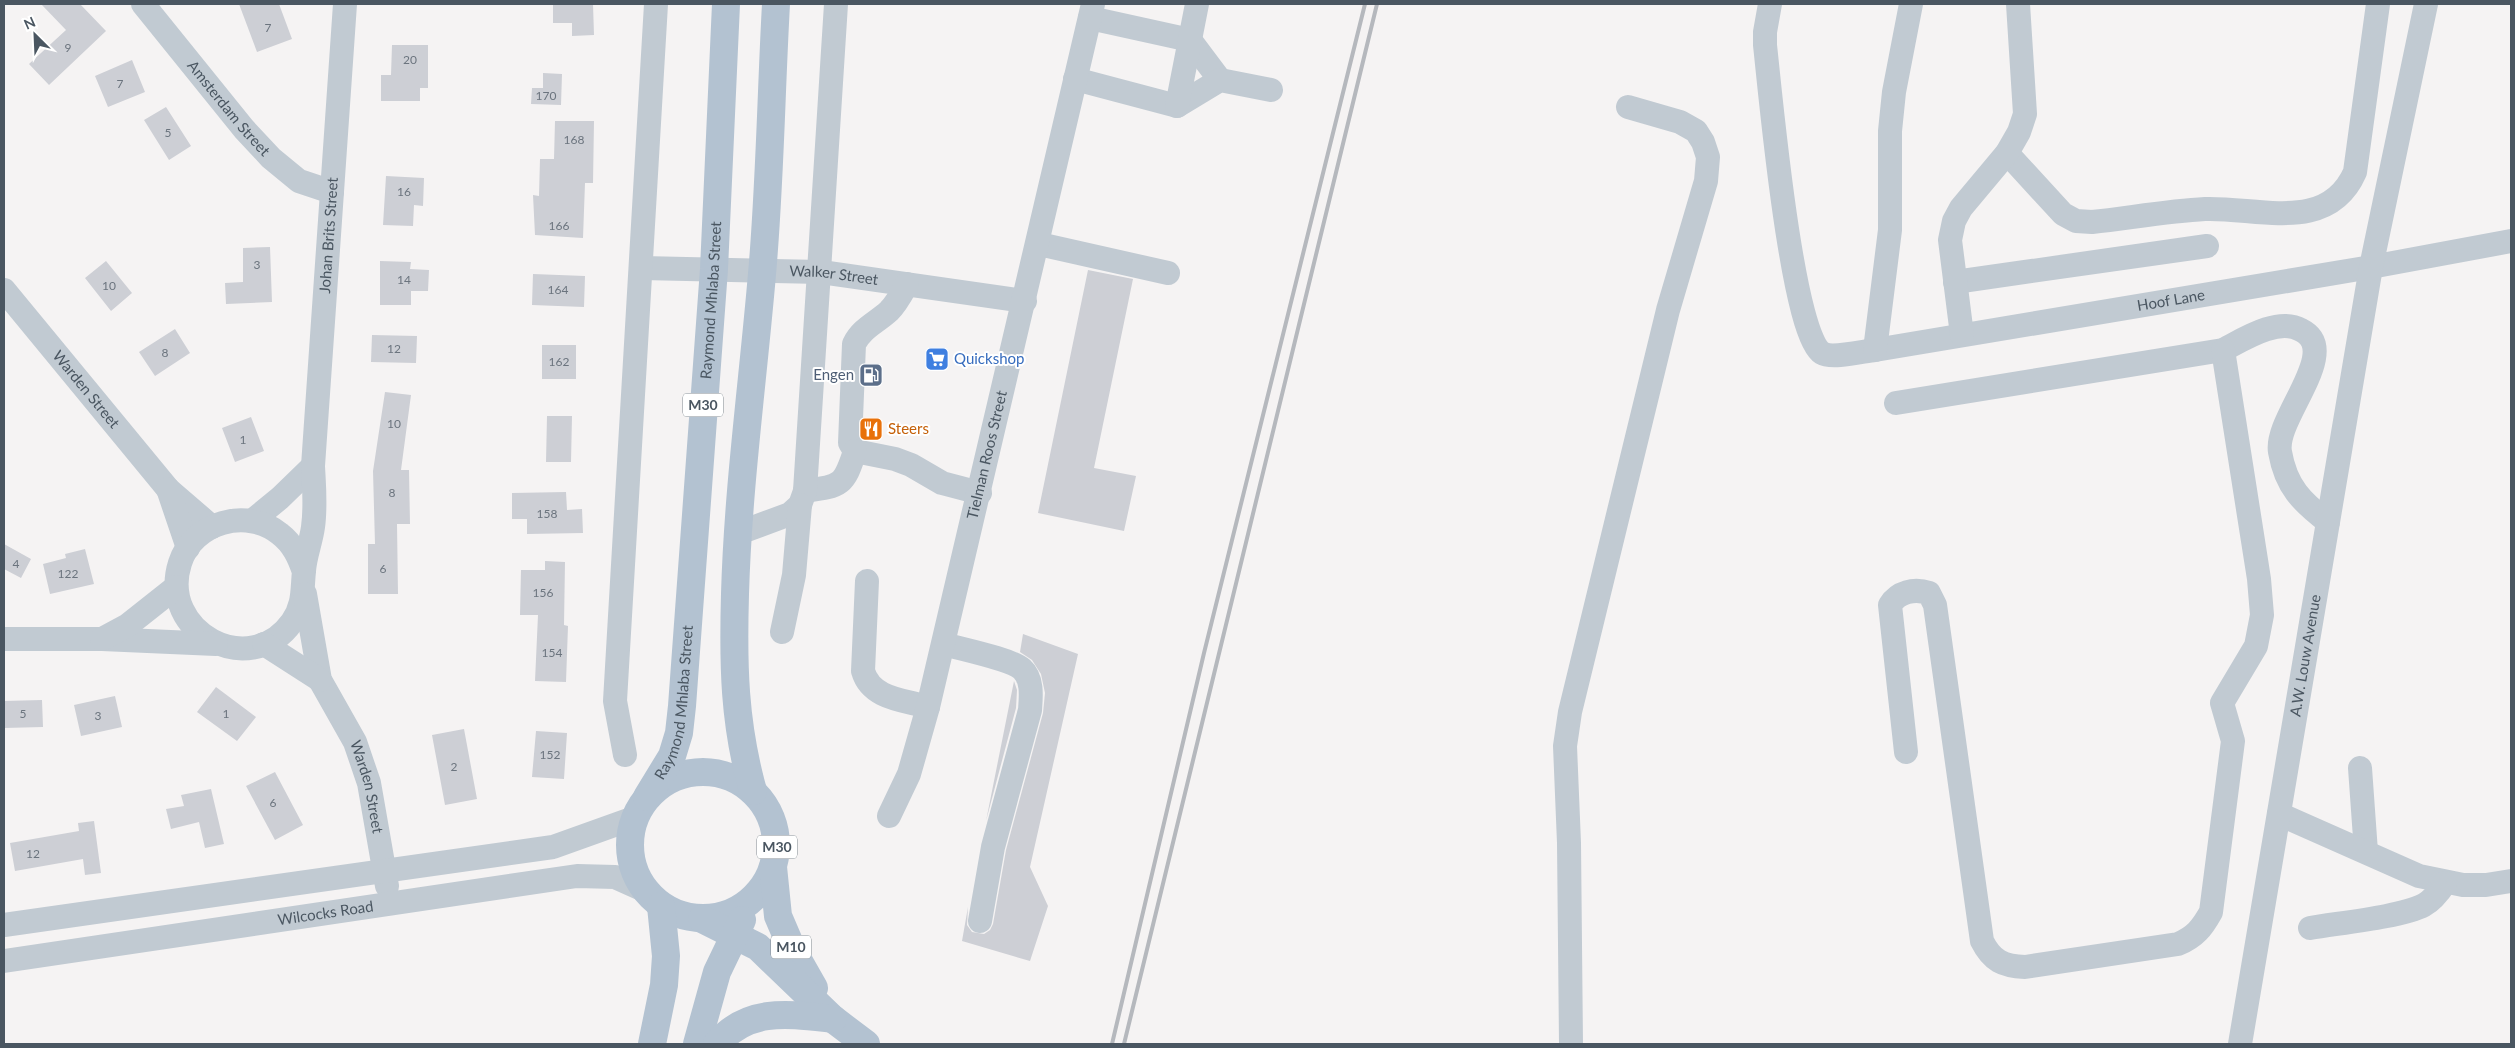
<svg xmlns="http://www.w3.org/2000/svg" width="2515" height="1048" font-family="Lato,sans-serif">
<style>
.building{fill:#cdcfd5}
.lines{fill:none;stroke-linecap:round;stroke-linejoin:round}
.minor{stroke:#c1cad2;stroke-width:24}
.major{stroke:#b3c2d1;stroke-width:28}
.rail{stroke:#b5b8bd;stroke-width:4}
.labels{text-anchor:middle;stroke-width:4;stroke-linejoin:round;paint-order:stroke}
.number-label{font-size:12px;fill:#6b747e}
.shield{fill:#fff;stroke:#808990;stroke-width:1}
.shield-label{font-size:14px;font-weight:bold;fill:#4a5661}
.street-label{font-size:15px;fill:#4a5661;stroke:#fff}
.shop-label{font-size:15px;fill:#366cbe;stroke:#fff;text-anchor:start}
.service-label{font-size:15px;fill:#4e5e75;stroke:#fff;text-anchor:end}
.food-label{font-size:15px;fill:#c56008;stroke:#fff;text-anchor:start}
</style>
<rect width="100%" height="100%" fill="#f5f3f3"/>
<!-- building -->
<path class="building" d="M 41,4 L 80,4 L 106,31 L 49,85 L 29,64 L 66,30 Z
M 239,4 L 279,4 L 292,39 L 257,52 Z
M 553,4 L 593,4 L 594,35 L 572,36 L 572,23 L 553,23 Z
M 392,45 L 428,45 L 428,88 L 420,88 L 420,101 L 381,101 L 381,75 L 391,75 Z
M 132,60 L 145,92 L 108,107 L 95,76 Z
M 543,73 L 562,74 L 561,105 L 531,104 L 532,88 L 543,88 Z
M 166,107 L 191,146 L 169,160 L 144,120 Z
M 555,121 L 594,121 L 593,183 L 585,183 L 583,238 L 535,235 L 533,195 L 539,196 L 540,159 L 554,159 Z
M 386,176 L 424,178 L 423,206 L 414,205 L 413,226 L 383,225 Z
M 270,247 L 272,302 L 226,304 L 225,283 L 243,282 L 243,248 Z
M 106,261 L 132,293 L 111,311 L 85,278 Z
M 380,261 L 411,262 L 410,269 L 429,270 L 428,291 L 411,291 L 411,305 L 380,305 Z
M 1088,270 L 1133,279 L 1094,468 L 1136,476 L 1124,531 L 1038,513 Z
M 533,274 L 585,276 L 584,307 L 532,305 Z
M 175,329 L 190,353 L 155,376 L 139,352 Z
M 372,335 L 417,336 L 416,363 L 371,362 Z
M 542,345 L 576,345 L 576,379 L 542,379 Z
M 385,392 L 411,395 L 401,470 L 409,470 L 410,524 L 397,524 L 398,594 L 368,594 L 368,544 L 375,544 L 373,471 Z
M 547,416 L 572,416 L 571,462 L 546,462 Z
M 251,417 L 264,451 L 235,462 L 222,428 Z
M 566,492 L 567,510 L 582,509 L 583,533 L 527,534 L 527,519 L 512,519 L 512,493 Z
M 4,544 L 31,559 L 21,578 L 4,569 Z
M 85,549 L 94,584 L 50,594 L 43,564 L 66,558 L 65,554 Z
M 545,561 L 565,562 L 564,625 L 568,626 L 566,682 L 535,681 L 538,615 L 520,615 L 521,570 L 545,570 Z
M 1023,634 L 1078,654 L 1030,867 L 1048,906 L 1030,961 L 962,941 L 968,907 L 967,925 L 972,932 L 984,934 L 990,930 L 993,924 L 1006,850 L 1043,713 L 1045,693 L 1041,674 L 1032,660 L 1020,652 Z
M 1014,681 L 1017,690 L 1016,708 L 986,821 Z
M 216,687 L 256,717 L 237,741 L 197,712 Z
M 115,696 L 122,727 L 81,736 L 74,705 Z
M 42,700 L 43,727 L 4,728 L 4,701 Z
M 464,729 L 477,799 L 445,805 L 432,735 Z
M 536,731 L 567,733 L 564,779 L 532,777 Z
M 275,772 L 303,825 L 275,840 L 246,786 Z
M 211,789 L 224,844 L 205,848 L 199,822 L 171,829 L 166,809 L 184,806 L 181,795 Z
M 94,821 L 101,873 L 85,875 L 83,859 L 15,871 L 10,843 L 79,831 L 78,823 Z"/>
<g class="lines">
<!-- minor -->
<g class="minor">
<path id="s1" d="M 143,4 L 244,129 L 271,158 L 299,181 L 332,192"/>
<path id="s2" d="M 1770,4 L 1765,32 L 1765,45 C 1770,90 1792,336 1822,353 C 1832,359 1864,351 1875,350 L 2371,267 L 2511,241"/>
<path d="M 1090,18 L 1190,40 L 1220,80"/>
<path d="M 1075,79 L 1177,106 L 1220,80 L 1271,90"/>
<path d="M 1177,106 L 1197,4"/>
<path d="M 2007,153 L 2063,214 L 2076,221 L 2092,222 C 2129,218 2168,211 2205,209 C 2258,207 2328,234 2355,172 L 2378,4"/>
<path d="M 1039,244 L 1168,273"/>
<path id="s3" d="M 642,268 L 821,272 L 1025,301"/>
<path d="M 1955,282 L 2207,246"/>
<path d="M 907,284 C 902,293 897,303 889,311 C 876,323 862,328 854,344 L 850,443 L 855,451 L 895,459 L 911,465 L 942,483 L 980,493"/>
<path id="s4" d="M 4,290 L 168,489 L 212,527"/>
<path d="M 1962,335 L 1950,240 L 1954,221 L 1961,208 L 2007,153 L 2019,132 L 2025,114 L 2018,4"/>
<path d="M 1875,350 L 1890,230 L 1890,131 L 1894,92 L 1911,4"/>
<path d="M 1896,403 L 2223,350 C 2244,339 2278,317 2301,330 C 2343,351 2274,418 2280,452 C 2286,487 2302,502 2328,522"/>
<path d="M 168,489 L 188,548"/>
<path d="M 805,491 C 841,486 844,486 855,451"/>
<path d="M 252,521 L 280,498 L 313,466"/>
<path d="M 736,534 L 790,514 L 800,505 L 805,491 L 836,4"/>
<path id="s5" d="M 304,572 C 299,557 293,544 280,534 C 247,507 193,522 180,563 C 158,632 250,681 292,622 C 304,605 302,590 304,571 C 305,556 311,542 313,527 C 316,506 314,486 313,466 L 345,4"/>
<path d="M 867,581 L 863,671 C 871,699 904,700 928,707"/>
<path id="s6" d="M 305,594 L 320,680 L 355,742 L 369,783 L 387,886"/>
<path d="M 782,632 L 794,575 L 800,505"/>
<path d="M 4,639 L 102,639 L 216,644"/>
<path d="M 102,639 L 128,625 L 176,587"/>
<path d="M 264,644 L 320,680"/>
<path d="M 944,644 C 961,649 1011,659 1022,669 C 1033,679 1031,697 1030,710 L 993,847 L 980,921"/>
<path d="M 1906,752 L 1890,605 C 1898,592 1914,588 1929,593 L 1935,605 L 1982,941 C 1992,961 2003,966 2025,967 L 2178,944 C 2195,937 2202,928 2211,912 L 2233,741 L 2222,703 L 2256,646 L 2262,615 L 2259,579 L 2223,350"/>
<path d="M 625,755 L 615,701 L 656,4"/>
<path d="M 2360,768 L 2366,852"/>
<path d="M 2279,814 L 2419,876 L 2463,885 L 2486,885 L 2511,881"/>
<path id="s7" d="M 889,816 L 909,774 L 928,707 L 1093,4"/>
<path d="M 4,925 L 553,847 L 634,818"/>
<path d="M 2310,928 C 2338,923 2401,917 2424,905 C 2433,900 2439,892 2445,883"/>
<path id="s8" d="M 4,961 L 577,876 L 615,877 L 644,890"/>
<path d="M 1571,1044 L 1569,843 L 1565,746 L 1570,712 L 1668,310 L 1706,181 L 1708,157 L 1703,142 L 1696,131 L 1680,122 L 1628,107"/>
<path id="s9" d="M 2240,1044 L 2371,267 L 2426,4"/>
</g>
<!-- major -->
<g class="major">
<circle cx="703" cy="845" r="73"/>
<path d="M 753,791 C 734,723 733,665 735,594 C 738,487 753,380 762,274 C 770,184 771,93 776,4"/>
<path id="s10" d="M 647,797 L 672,756 L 679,733 L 682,706 L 714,269 L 726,4"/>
<path d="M 773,867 L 778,916 L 793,951 L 814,988"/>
<path d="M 702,919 L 758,947 L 833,1019 L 866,1044"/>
<path d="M 652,1044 L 664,985 L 666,956 L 661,906"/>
<path d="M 697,1044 L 717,972 L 742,920"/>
<path d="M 717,1044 C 748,1007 789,1014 833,1019"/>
</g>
<!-- rail -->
<path class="rail" d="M 1112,1044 L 1204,653 L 1365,4
M 1124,1044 L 1377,4"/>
</g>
<!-- icons -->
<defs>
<g id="supermarket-square" transform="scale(1.25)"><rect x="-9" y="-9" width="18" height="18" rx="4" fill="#3f7fe0" stroke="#fff"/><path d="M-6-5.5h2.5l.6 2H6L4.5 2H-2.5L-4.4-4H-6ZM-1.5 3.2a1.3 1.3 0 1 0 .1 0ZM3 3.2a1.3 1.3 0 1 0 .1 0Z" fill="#fff"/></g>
<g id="fuel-square" transform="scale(1.25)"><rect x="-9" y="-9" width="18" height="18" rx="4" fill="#5c6f8a" stroke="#fff"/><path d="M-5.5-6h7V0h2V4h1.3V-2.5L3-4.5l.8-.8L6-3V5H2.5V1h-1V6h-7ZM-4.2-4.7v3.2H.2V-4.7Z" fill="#fff"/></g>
<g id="restaurant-square" transform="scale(1.25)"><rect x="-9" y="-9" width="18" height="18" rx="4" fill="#e8710a" stroke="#fff"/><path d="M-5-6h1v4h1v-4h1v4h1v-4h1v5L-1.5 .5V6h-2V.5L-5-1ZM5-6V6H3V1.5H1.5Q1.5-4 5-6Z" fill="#fff"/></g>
</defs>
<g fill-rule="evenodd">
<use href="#supermarket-square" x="937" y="359"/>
<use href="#fuel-square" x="871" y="375"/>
<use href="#restaurant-square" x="871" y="429"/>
</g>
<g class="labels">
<!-- number labels -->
<g class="number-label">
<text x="268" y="32">7</text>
<text x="68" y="52">9</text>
<text x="410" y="64">20</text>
<text x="120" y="88">7</text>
<text x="546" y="100">170</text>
<text x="168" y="137">5</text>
<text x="574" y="144">168</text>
<text x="404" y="196">16</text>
<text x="559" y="230">166</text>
<text x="257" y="269">3</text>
<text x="404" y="284">14</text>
<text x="109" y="290">10</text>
<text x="558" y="294">164</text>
<text x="394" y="353">12</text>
<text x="165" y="357">8</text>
<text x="559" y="366">162</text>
<text x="394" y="428">10</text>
<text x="243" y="444">1</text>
<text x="392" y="497">8</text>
<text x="547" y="518">158</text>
<text x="16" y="568">4</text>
<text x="383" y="573">6</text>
<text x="68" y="578">122</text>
<text x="543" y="597">156</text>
<text x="552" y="657">154</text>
<text x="23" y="718">5</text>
<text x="226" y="718">1</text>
<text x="98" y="720">3</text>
<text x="550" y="759">152</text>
<text x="454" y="771">2</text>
<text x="273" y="807">6</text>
<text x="33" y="858">12</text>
</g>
<!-- shield labels -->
<g class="shield">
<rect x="683" y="393.5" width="40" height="23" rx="4"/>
<rect x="757" y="835.5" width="40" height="23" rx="4"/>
<rect x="771" y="935.5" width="40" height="23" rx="4"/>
</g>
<g class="shield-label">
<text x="703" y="410">M30</text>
<text x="777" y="852">M30</text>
<text x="791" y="952">M10</text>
</g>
<!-- street labels -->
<g class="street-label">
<text dy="5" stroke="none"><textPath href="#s1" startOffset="135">Amsterdam Street</textPath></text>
<text dy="5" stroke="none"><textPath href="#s5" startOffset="739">Johan Brits Street</textPath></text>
<text dy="5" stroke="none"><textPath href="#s3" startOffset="192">Walker Street</textPath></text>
<text dy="5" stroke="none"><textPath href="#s10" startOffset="506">Raymond Mhlaba Street</textPath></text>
<text dy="5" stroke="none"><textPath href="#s2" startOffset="711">Hoof Lane</textPath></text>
<text dy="5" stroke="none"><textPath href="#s4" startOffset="129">Warden Street</textPath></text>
<text dy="5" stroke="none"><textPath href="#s7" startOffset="375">Tielman Roos Street</textPath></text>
<text dy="5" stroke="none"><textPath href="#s9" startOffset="394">A.W. Louw Avenue</textPath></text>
<text dy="5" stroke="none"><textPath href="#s10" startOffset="101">Raymond Mhlaba Street</textPath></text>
<text dy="5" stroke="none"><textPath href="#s6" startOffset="205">Warden Street</textPath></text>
<text dy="5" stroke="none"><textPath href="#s8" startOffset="325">Wilcocks Road</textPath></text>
</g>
<!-- shop labels -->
<g class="shop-label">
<text x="954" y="364">Quickshop</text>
</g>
<!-- service labels -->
<g class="service-label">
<text x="854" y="380">Engen</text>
</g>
<!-- food labels -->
<g class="food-label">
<text x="888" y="434">Steers</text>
</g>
</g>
<!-- border -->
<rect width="2515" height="1048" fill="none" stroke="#4a5661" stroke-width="10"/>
<!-- north arrow -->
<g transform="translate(35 35) rotate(336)" stroke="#ffffff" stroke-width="4" paint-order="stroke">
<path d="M0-4L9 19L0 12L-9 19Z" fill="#4a5661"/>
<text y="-8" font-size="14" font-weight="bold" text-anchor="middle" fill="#4a5661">N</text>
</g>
</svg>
